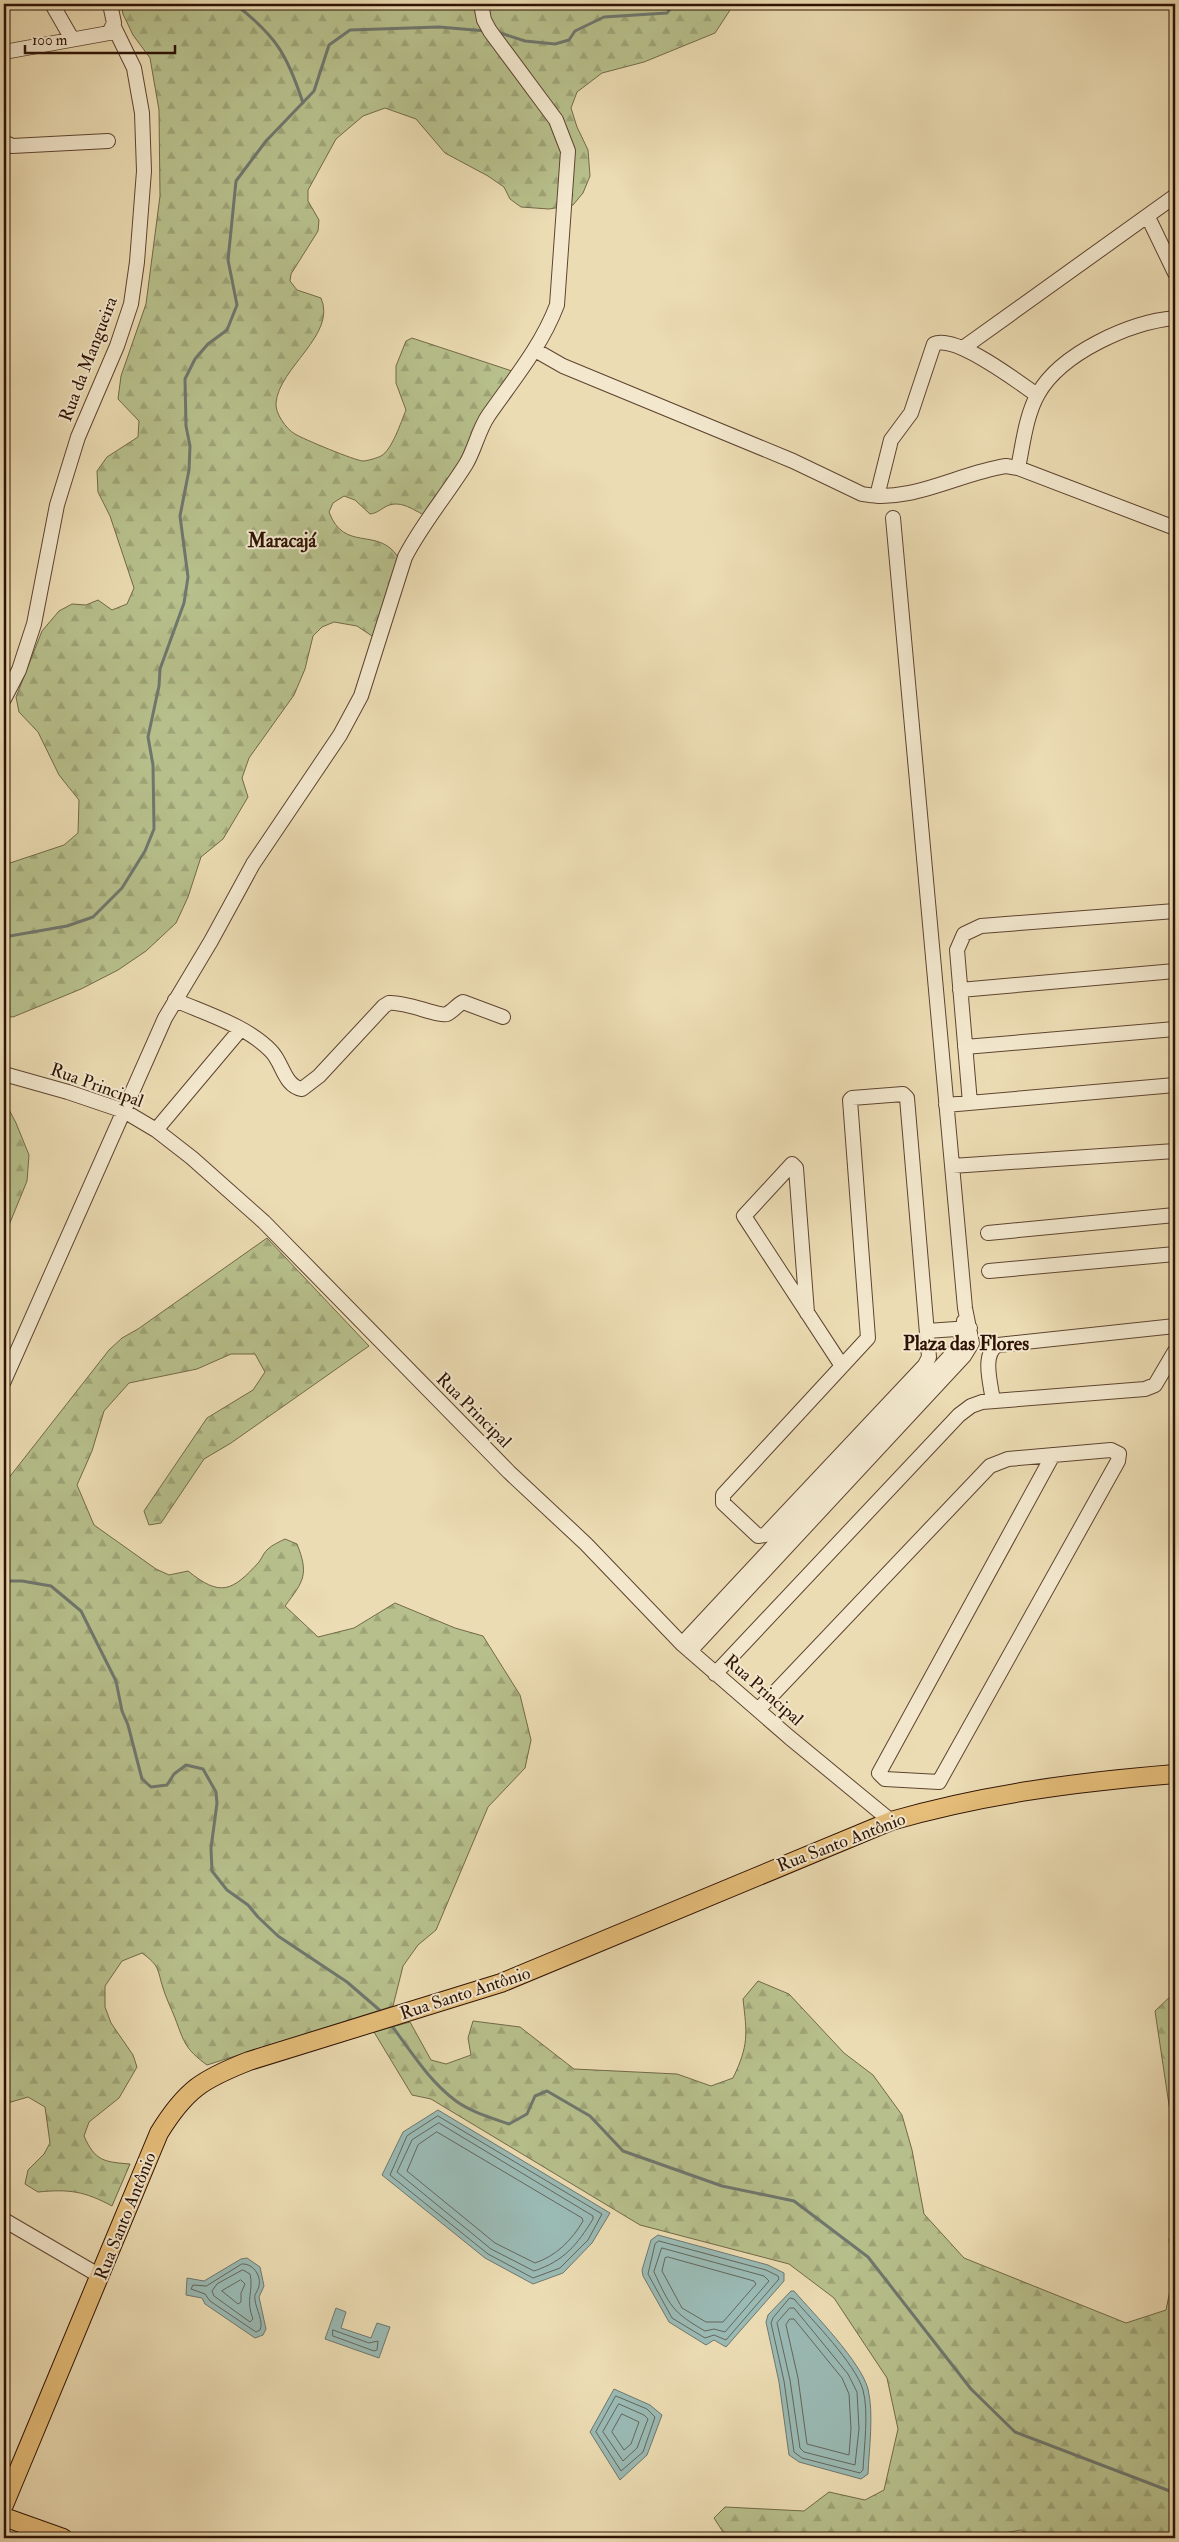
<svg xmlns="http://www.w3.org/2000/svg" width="1179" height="2542" font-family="'IM FELL Double Pica',serif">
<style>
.forest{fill:url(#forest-firs);stroke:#726948}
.water{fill:#9abab4;stroke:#6f776e}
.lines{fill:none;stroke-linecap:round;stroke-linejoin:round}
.shore{stroke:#64665c;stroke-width:1}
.stream{stroke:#6f776e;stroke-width:3}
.minor-casing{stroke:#5e4430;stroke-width:16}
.major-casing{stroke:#2e1204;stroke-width:20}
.minor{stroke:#f3e8ce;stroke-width:14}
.major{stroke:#e6be7a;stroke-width:18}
.labels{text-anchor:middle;stroke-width:4;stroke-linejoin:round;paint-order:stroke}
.street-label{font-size:18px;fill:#2e1204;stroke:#f3e8ce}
.neighbourhood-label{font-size:19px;font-weight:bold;fill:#2e1204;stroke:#f3e8ce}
.quarter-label{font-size:20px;font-weight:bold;fill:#2e1204;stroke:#f3e8ce}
</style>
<defs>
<pattern id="forest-firs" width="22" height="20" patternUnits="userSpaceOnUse" patternTransform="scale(1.25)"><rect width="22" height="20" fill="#b7c08c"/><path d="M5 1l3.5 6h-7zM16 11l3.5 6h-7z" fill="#9ea477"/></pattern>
</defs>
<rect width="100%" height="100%" fill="#ecdcb3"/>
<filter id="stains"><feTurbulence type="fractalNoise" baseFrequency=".004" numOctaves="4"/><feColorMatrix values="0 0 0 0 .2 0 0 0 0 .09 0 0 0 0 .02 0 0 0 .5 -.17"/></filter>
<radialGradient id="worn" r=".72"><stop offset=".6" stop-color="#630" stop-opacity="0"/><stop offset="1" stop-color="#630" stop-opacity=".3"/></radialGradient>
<!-- forest -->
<path class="forest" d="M 121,4 L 734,4 L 715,33 L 644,62 L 602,73 L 577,92 L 571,108 L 577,127 L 588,150 L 590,176 L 583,193 L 573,205 L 549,209 L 521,207 L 510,199 L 504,187 L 488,176 L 445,153 L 416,119 L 385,108 L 363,116 L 336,139 L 308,190 L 308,201 L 319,220 L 318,231 L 291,274 L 290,281 L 297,290 L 321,298 C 337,335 279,367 276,403 C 275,413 286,429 295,434 C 303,439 356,461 363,461 C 367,461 377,458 381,456 C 392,450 401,422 406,410 L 396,383 L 396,366 L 406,341 L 412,338 L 515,372 L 470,449 L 424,515 C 412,509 399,499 385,507 C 380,510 377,513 370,514 L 355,500 L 344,496 L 333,503 L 329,512 C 344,553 378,526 398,557 L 375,638 L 357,626 L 334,622 L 322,627 L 313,636 L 305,669 L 294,695 L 249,758 L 242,778 L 248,797 L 223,839 L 201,857 L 188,897 L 176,923 L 146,951 L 118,970 L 81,989 L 13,1017 L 4,1016 L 4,865 L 64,845 L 78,833 L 79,800 L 59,775 L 38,732 L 19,712 L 16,697 L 42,631 L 59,611 L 72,604 L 86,605 L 98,600 L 112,610 L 127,604 L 134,588 L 110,516 L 98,492 L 97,471 L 107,457 L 138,437 L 139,421 L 118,399 L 121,376 L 146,304 L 160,196 L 159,110 L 150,58 L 133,35 L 123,14 Z
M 4,1100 L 16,1123 L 29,1155 L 27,1181 L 7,1230 L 4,1255 Z
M 267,1238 L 369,1346 L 231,1443 L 204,1459 L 161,1523 L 149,1525 L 144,1511 L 207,1418 L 253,1390 L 265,1372 L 255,1354 L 231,1354 L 197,1369 L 129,1383 L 104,1411 L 92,1451 L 77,1485 L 94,1525 L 156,1569 L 169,1575 L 188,1571 C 220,1597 232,1592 259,1562 C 262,1558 264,1552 268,1549 C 272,1545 279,1542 285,1539 L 297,1544 C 309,1574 304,1581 285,1606 L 318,1637 L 354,1628 L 395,1603 L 455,1628 L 483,1636 L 520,1695 L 531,1740 L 525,1768 L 488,1807 L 436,1930 L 418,1945 L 403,1966 L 393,2006 L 207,2065 C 185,2049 184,2042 175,2018 C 171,2008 166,1998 163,1988 C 157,1969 160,1966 142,1953 L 122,1961 L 105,1986 L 105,2007 L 111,2023 L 133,2055 L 137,2067 L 119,2098 L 89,2122 L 84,2136 C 95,2161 104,2162 130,2164 L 112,2206 C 84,2191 69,2189 38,2192 L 25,2184 L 28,2170 L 44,2154 L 50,2143 L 45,2107 L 28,2097 L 4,2104 L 4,1484 L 109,1350 L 122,1338 L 138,1329 Z
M 758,1981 L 789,1994 L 844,2053 L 873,2075 L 902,2115 L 912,2150 L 924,2214 L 964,2258 L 1126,2323 L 1166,2310 L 1173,2276 L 1169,2239 L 1175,2237 L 1175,2538 L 1035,2538 L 1021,2530 L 975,2538 L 731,2538 L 723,2532 L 714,2518 L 725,2507 L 804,2511 L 829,2492 L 865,2500 L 884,2490 L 898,2429 L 887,2378 L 834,2298 L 789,2264 L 640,2225 L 431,2099 L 412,2095 L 374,2032 L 410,2022 L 431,2060 L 446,2064 L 471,2055 L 468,2038 L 473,2021 L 520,2027 L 574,2069 L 677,2074 L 711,2086 L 733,2078 C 749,2045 747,2034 743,1999 Z
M 1175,1992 L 1175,2145 L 1155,2011 Z"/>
<!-- water -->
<path class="water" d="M 438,2110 L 610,2213 L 592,2243 L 563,2273 L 533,2284 L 485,2258 L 382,2175 L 403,2132 Z
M 658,2235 L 768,2265 L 784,2273 L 784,2281 L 726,2347 L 714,2340 L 706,2345 L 669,2322 L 643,2276 L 642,2270 L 651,2240 Z
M 247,2258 L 260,2267 L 264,2286 L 259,2297 L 266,2329 L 263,2335 L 255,2338 L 205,2304 L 202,2298 L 186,2295 L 187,2278 L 204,2281 L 241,2259 Z
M 791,2291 L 794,2291 C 814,2314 861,2362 868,2389 C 874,2414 869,2449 868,2474 L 861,2479 L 799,2462 L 789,2455 L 779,2382 L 766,2322 L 768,2315 Z
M 336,2308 L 346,2312 L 341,2328 L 371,2338 L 377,2323 L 390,2327 L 379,2358 L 325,2339 Z
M 614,2389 L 650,2405 L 662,2415 L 647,2455 L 620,2480 L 590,2432 Z"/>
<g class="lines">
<!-- shore -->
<path class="shore" d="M 438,2116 L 602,2214 L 588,2240 L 560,2268 L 533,2278 L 488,2254 L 390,2175 L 407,2136 Z
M 439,2123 L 593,2216 L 593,2219 C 577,2245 564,2261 534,2271 L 491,2249 L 397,2172 L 412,2140 Z
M 437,2132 L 582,2218 L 583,2221 C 572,2240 556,2256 535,2263 L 495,2243 L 407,2171 L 418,2145 Z
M 659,2241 L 766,2270 L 778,2276 L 779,2279 L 726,2340 L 714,2335 L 705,2338 L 672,2318 L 648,2274 L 655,2244 Z
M 662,2248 L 764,2276 L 769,2281 L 725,2332 L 714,2329 L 705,2331 C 672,2312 670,2306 654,2272 Z
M 668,2257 L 754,2281 L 756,2284 L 723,2322 L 706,2322 L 682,2308 L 662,2271 L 665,2258 Z
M 242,2264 C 254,2263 263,2278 258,2289 C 256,2294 254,2294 255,2300 C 256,2309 264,2322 260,2330 L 256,2332 L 210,2301 L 205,2294 L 191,2289 L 193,2285 L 206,2286 Z
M 243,2270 L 250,2274 C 254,2290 245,2300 253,2319 L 250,2322 L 214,2296 L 212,2291 L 217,2284 Z
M 241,2280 L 245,2284 L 241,2293 L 241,2302 L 238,2304 L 222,2291 Z
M 790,2298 L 794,2299 C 813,2321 855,2363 863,2390 C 869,2412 864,2447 863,2470 L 860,2473 L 802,2458 L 794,2452 L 784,2381 L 771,2323 L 773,2318 Z
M 790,2308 L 794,2308 L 848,2374 L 857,2392 L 859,2429 L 855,2465 L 804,2452 L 800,2448 L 790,2380 L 777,2323 Z
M 790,2319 L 794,2319 L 842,2378 L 849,2394 L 851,2429 L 849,2455 L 807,2444 L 798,2378 L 786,2325 Z
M 333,2330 L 369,2343 L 378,2341 L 377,2350 L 374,2351 L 333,2336 Z
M 616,2396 L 647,2409 L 655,2417 L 643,2452 L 621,2471 L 596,2432 Z
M 619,2404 L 644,2415 L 648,2419 L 637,2448 L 623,2461 L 603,2432 Z
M 622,2414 L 639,2422 L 631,2444 L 624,2450 L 612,2432 Z"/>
<!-- stream -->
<path class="stream" d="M 235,4 C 276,36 287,54 303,103
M 695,4 L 700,7 L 708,4
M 497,32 L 525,41 L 555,44 L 569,40 L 575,31 L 604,17 L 667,13 L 674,4
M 4,937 L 67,926 L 93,917 L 122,888 L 145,851 L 154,829 L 153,765 L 148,737 L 159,686 L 160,669 L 184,603 L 188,577 L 180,516 L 189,470 L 190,446 L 186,426 L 185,379 L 195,359 L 208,344 L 227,330 L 237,305 L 228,260 L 236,181 L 266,141 L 314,91 L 329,45 L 350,30 L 439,27 L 486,31
M 4,1581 L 22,1581 L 51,1586 L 81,1611 L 116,1681 L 122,1711 L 128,1725 L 142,1779 L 151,1787 L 167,1785 L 174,1774 L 186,1765 L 203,1769 L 216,1792 L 217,1803 L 211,1848 L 212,1871 L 227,1890 L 248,1905 L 258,1917 L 278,1936 L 347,1982 L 383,2013
M 389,2022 C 410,2050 428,2080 456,2101 C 471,2112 492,2118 509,2124 L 527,2114 L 535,2096 L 547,2091 L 590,2116 L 623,2151 L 722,2186 L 794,2201 L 868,2257 L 971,2389 L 1015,2432 L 1175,2493"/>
<!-- minor casing -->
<g class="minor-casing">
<path id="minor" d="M 52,4 L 72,39
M 4,52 L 109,33 L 114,23 L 110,4
M 4,142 L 12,146 L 108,141
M 1148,217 L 1175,273
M 963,348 L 1175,196
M 535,350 L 563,366 L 793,461 L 862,494 C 910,504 959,473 1006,466 L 1018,468 L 1175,528
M 1018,468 C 1023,444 1026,415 1038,394 C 1061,353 1130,322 1175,318
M 877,496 L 891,440 L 911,413 L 934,344 C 956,334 1018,382 1037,395
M 4,699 L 19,670 L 34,624 L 57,505 L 78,437 L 117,346 L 131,304 L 137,262 L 144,171 L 142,113 L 134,68 L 114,27
M 960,990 L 1175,971
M 175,1000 C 207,1014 247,1026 271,1051 C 283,1063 284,1086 302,1089 L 319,1076 L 384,1006 L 389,1003 C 404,1001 440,1017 447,1014 C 453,1011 457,1005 463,1002 L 503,1017
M 965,1047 L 1175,1029
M 4,1074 L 68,1092 L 124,1111 L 156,1130 L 192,1158 L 264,1222 L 509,1472 L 586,1544 L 682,1644 L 789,1737 L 891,1821
M 903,1094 L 907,1098 L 929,1357 L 925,1365 L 765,1535 L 758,1536 L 723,1503 L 723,1495 L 868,1338 L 850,1100 L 852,1098 Z
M 970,1103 L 957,950 L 964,934 L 981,926 L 1175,911
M 946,1105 L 1175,1085
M 156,1130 L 240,1030
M 952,1166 L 1175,1151
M 988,1233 L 1175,1215
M 989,1271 L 1175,1254
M 807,1313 L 796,1168 L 792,1164 L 744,1216 L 842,1366
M 927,1331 L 970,1328
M 4,1381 L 165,1018 L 211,941 L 253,864 L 340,735 L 361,696 L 405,557 C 422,524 446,496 466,464 C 475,449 478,431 488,416 C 513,380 541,347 557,305 L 568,151 L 556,120 L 490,31 L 484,20 L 481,4
M 993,1401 C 991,1385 981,1353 998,1345 L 1175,1326
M 682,1644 L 953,1353 L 961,1342 L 964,1321
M 690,1651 L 964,1356 L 972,1343 L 965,1308 L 893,518
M 715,1674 L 959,1415 L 971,1406 L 982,1402 L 1145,1389 L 1155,1385 L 1175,1351
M 758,1710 L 990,1466 L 1008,1459 L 1111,1450 L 1119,1454 L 1118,1461 L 939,1782 L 885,1779 L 879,1773 L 1053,1455
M 4,2220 L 100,2276"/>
</g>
<!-- major casing -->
<g class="major-casing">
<path id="major" d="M 4,2505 L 159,2133 C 186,2089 203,2079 249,2061 L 501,1983 L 891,1821 C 984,1794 1078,1782 1175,1774
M 4,2517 L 63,2538"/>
</g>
<!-- minor -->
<use href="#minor" class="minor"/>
<!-- major -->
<use href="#major" class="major"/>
</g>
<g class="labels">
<!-- street labels -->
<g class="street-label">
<text transform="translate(88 359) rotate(-69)" y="6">Rua da Mangueira</text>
<text transform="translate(97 1085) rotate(20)" y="6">Rua Principal</text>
<text transform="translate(474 1410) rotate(45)" y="6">Rua Principal</text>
<text transform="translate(764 1690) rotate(41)" y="6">Rua Principal</text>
<text transform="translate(841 1842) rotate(-21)" y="6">Rua Santo Antônio</text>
<text transform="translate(465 1993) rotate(-18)" y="6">Rua Santo Antônio</text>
<text transform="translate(125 2216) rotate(-68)" y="6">Rua Santo Antônio</text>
</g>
<!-- neighbourhood labels -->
<g class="neighbourhood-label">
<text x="282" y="547">Maracajá</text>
</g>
<!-- quarter labels -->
<g class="quarter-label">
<text x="966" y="1350">Plaza das Flores</text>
</g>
</g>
<!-- margin -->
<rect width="1179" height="2542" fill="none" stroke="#ecdcb3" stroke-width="20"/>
<rect x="5" y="5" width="1169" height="2532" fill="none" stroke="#2e1204" stroke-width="2.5"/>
<rect x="10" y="10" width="1159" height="2522" fill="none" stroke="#2e1204"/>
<!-- scale -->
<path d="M25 45v8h150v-8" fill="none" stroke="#2e1204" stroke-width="2.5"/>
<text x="32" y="45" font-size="15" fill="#2e1204" stroke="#f3e8ce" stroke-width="4" paint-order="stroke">100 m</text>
<rect width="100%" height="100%" filter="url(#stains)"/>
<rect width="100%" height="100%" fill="url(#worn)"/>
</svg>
